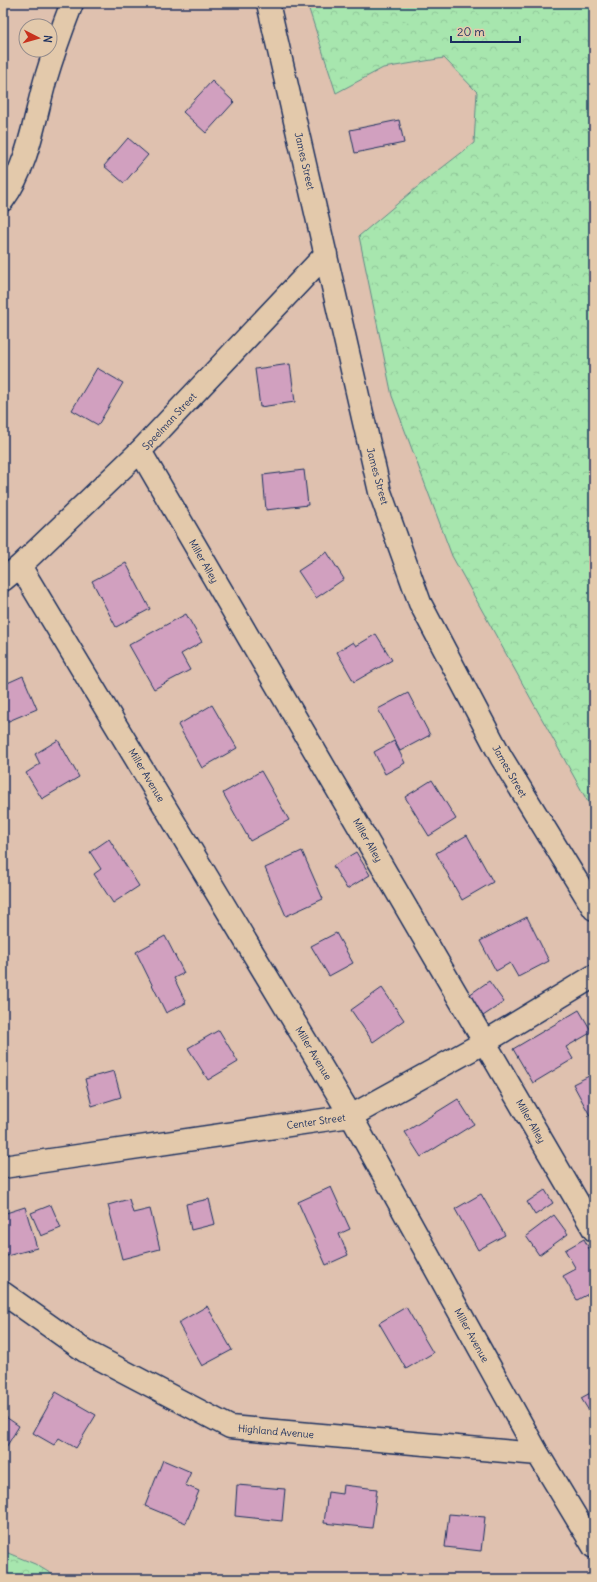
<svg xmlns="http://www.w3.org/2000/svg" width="597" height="1582" font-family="Delius,sans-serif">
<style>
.forest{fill:url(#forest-crowns);stroke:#618a86}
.building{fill:#d1a0bf;stroke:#1b2f5e}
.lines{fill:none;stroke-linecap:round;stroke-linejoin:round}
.minor-casing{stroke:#1b2f5e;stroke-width:25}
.minor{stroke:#e3c9ab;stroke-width:22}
.labels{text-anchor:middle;stroke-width:3;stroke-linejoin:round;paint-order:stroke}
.street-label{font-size:10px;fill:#1b2f5e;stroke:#e3c9ab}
</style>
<defs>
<pattern id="forest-crowns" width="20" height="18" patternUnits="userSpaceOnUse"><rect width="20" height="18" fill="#a7e6ae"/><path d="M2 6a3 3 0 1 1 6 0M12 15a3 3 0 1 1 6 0" fill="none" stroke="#8fc698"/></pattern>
</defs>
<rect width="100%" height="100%" fill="#dfc1af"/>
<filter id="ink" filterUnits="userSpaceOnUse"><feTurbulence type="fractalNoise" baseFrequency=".025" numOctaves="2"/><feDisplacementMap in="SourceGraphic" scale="8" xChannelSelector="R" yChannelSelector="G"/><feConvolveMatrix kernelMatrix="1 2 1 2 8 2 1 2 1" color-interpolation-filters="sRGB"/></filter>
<g filter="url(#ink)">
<!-- forest -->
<path class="forest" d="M 307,3 L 594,3 L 594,813 L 452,556 L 392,396 L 359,236 L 416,188 L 474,143 L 477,92 L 444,58 L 383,68 L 336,93 Z
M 3,1551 L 35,1564 L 60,1579 L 3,1579 Z"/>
<!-- building -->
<path class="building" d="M 212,81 L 234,102 L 206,133 L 183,112 Z
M 399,120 L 404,143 L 355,153 L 350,130 Z
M 128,138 L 148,155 L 124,183 L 104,166 Z
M 290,364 L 295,402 L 260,407 L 255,369 Z
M 97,368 L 123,383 L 98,425 L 72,410 Z
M 304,470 L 308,505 L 266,510 L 263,475 Z
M 327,552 L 344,579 L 316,598 L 298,571 Z
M 126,563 L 150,609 L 116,627 L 92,581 Z
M 186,614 L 202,642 L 181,654 L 190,670 L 154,689 L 129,645 Z
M 376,634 L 392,660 L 354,682 L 337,652 L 353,642 L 356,646 Z
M 23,676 L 37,709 L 4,723 L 3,685 Z
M 408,693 L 430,735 L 400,751 L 378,709 Z
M 212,705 L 237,748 L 202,768 L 178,725 Z
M 58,740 L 79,777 L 42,799 L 26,773 L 40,764 L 35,754 Z
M 394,741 L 405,763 L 385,774 L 374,752 Z
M 261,771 L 289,820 L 250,841 L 223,793 Z
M 432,780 L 456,819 L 429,836 L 405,797 Z
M 467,835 L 493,882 L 462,900 L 436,853 Z
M 109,839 L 139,886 L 113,903 L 94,874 L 101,869 L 90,852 Z
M 302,851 L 323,899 L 286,916 L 265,868 Z
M 356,852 L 370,875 L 347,889 L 333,866 Z
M 527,917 L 549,961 L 518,977 L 510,963 L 496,971 L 480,941 Z
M 336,933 L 353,963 L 329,976 L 311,946 Z
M 165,936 L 184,973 L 174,978 L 186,1003 L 166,1013 L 136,952 Z
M 489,981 L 504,1002 L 483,1016 L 469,995 Z
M 382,988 L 404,1020 L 373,1042 L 351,1010 Z
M 579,1010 L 592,1032 L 566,1047 L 573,1059 L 533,1083 L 513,1049 Z
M 219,1030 L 238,1062 L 208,1080 L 188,1048 Z
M 114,1071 L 121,1097 L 92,1106 L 85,1079 Z
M 589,1076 L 594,1085 L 594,1123 L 573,1084 Z
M 458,1099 L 474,1124 L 421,1157 L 405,1132 Z
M 331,1187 L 350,1229 L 339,1234 L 348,1255 L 326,1265 L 298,1202 Z
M 545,1190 L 553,1203 L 535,1215 L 527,1202 Z
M 481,1194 L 505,1235 L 478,1250 L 455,1209 Z
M 129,1199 L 133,1213 L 150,1209 L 160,1249 L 122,1259 L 108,1205 Z
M 209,1199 L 215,1224 L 191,1230 L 186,1204 Z
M 51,1205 L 61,1228 L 41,1236 L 31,1213 Z
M 25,1207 L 37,1248 L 3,1257 L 3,1214 Z
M 554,1215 L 568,1234 L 539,1255 L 526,1236 Z
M 584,1239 L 594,1258 L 594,1291 L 577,1300 L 563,1276 L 576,1269 L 565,1250 Z
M 207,1306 L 232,1350 L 202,1366 L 178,1323 Z
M 406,1307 L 433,1353 L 406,1369 L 379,1323 Z
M 594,1391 L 594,1419 L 581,1398 Z
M 56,1392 L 96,1415 L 76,1448 L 59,1438 L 54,1445 L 33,1433 Z
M 3,1415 L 19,1426 L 5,1449 L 3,1448 Z
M 163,1460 L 191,1472 L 185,1485 L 199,1491 L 186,1523 L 145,1506 Z
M 237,1485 L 285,1489 L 282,1521 L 235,1516 Z
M 343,1485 L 377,1489 L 372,1528 L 324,1523 L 328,1492 L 342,1494 Z
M 449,1514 L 485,1517 L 481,1551 L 445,1547 Z"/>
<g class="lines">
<!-- minor casing -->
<g class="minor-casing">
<path id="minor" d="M 268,3 L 380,492 L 420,603 L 501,757 L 594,909
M 3,200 C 28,166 34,121 45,81 C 53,54 62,29 72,3
M 140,451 L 594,1230
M 20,566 L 351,1116 L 538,1454 L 594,1547
M 3,580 L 20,566 L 140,451 L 326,254
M 3,1167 L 351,1116 L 485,1042 L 594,976
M 3,1293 L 85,1351 L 230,1427 L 538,1454"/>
</g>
<!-- minor -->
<use href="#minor" class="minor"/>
</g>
</g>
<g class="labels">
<!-- street labels -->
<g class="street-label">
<text transform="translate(305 161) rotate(77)" y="4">James Street</text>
<text transform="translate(169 421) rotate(-47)" y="4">Speelman Street</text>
<text transform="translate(378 476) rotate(75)" y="4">James Street</text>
<text transform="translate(204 561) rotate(60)" y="4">Miller Alley</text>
<text transform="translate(510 771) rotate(60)" y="4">James Street</text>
<text transform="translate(147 775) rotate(59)" y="4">Miller Avenue</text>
<text transform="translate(368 840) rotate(60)" y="4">Miller Alley</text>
<text transform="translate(314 1053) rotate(59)" y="4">Miller Avenue</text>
<text transform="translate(316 1121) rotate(-8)" y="4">Center Street</text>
<text transform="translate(531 1121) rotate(60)" y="4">Miller Alley</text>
<text transform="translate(472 1335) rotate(61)" y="4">Miller Avenue</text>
<text transform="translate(276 1431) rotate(5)" y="4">Highland Avenue</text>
</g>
</g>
<!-- margin -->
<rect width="597" height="1582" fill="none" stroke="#e3c9ab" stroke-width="16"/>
<rect x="8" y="8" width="581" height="1566" fill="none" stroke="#1b2f5e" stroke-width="1.5" filter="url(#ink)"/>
<!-- north arrow -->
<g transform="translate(38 38) rotate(96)"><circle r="19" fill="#e3c9ab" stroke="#938b8c"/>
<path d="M0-3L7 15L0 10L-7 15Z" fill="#c8321e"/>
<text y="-6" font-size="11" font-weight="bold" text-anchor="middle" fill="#1b2f5e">N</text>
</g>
<!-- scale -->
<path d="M451 36v6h69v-6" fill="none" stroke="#1b2f5e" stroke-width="2"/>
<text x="457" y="36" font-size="12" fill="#1b2f5e" stroke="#e3c9ab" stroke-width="3" paint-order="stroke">20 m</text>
</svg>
